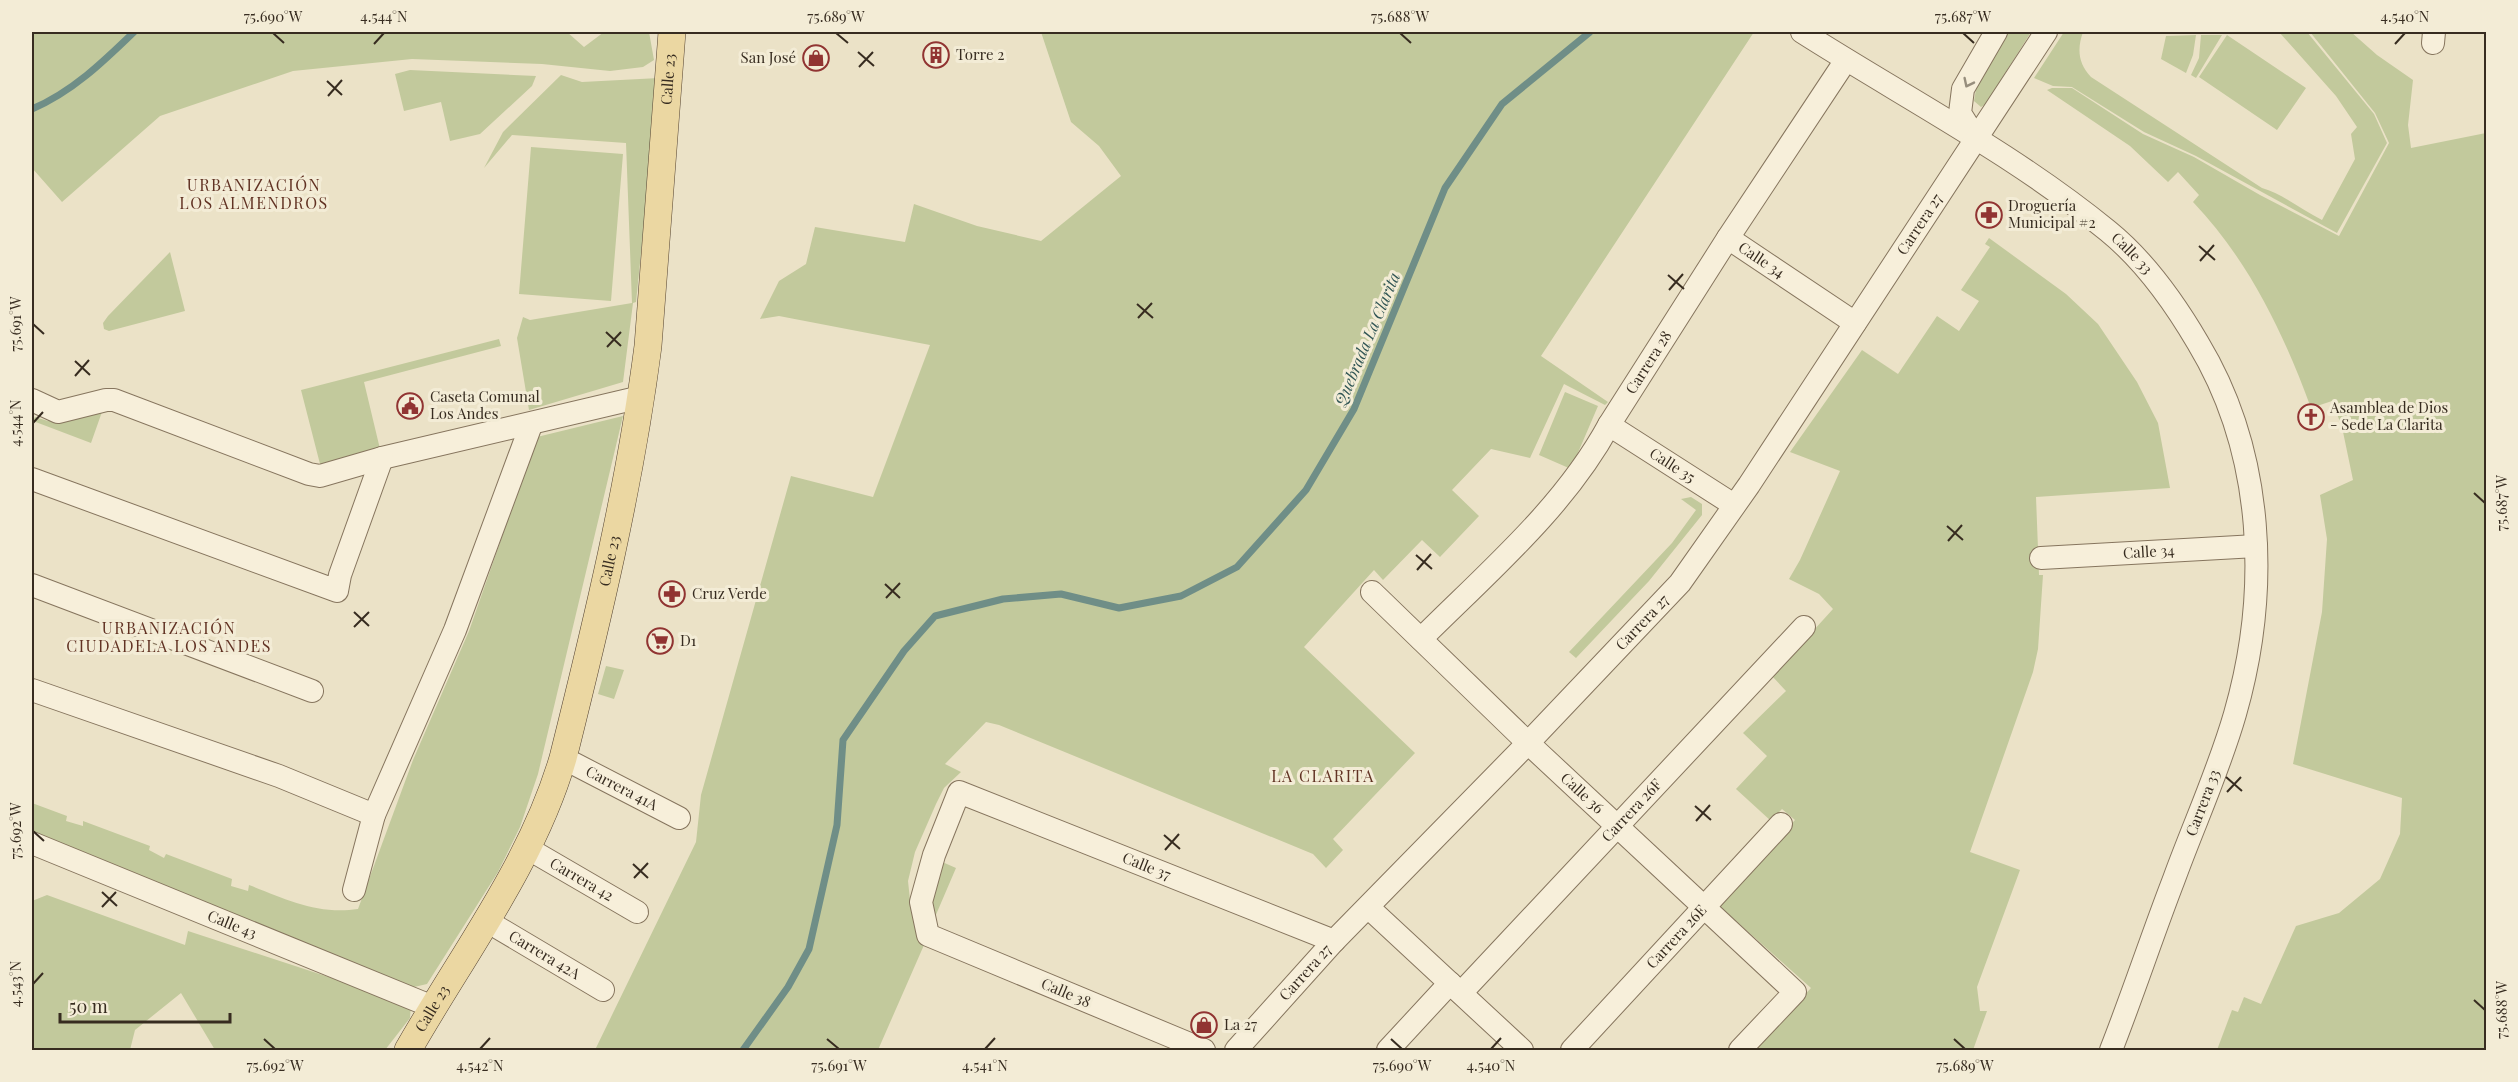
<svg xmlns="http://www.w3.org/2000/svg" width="2518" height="1082" font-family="'Playfair Display',serif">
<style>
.green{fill:#c2c99c}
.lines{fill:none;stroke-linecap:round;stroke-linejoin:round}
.stream{stroke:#6f8e87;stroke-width:7}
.minor-casing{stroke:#86755e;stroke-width:24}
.major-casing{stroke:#544332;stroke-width:28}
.minor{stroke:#f7efda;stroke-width:22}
.major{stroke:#ebd7a2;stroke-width:27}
.oneway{stroke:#978e7d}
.ticks{fill:none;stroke:#372c20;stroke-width:2}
.labels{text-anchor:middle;stroke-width:6;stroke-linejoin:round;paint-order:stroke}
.poi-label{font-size:15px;fill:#372c20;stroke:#f3ecd6;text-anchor:start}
.street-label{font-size:15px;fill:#372c20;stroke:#f3ecd6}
.neighbourhood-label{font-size:16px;letter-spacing:1.5px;fill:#613223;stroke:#f3ecd6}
.water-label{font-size:16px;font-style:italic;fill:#315655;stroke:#f3ecd6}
.neatline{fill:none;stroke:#372c20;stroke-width:2}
.ticks-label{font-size:15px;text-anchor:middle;fill:#372c20}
</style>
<rect width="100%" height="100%" fill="#ebe2c7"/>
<!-- green -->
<path class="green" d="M 32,32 L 567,32 L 584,47 L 604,32 L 649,32 L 654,60 L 643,67 L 610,71 L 542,64 L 412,59 L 293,71 L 160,116 L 62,202 L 32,168 Z
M 1041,32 L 1754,32 L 1541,356 L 1608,402 L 1605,405 L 1564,384 L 1530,458 L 1491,449 L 1452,490 L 1479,516 L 1440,557 L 1422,540 L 1383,580 L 1374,570 L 1304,647 L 1415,753 L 1333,839 L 1343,850 L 1326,868 L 1313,854 L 999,725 L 986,722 L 945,764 L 961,772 L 944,788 L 936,804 L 915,852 L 908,881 L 911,909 L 924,945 L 878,1050 L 595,1050 L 696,842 L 701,795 L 791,476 L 873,497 L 930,345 L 779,316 L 760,319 L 779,281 L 806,264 L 815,227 L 905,242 L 914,204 L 977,226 L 1041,241 L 1121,176 L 1099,146 L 1071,122 Z
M 2005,32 L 2031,32 L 1986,104 L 1981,107 L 1974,101 L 1979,72 Z
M 2064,32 L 2083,32 C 2077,49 2078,63 2091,77 L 2262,188 C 2283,194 2302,210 2322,220 L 2355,159 L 2351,134 L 2357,127 L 2336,96 L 2279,32 L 2307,32 L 2374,114 L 2387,143 L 2337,233 L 2196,156 L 2144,132 L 2072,87 L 2053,86 L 2034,78 Z
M 2310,32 L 2351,32 L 2377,55 L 2413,80 L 2408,125 L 2411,148 L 2486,133 L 2486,1050 L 2217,1050 L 2232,1010 L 2238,1012 L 2244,997 L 2261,1004 L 2296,926 L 2339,913 L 2380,879 L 2400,834 L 2402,798 L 2293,764 L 2322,612 L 2327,539 L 2320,495 L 2353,480 L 2342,427 L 2332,401 L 2311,408 C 2283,332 2249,261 2193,202 L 2199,195 L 2178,172 L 2168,182 L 2130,146 L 2047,90 L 2052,88 L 2072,88 L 2143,134 L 2194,157 L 2260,195 L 2339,236 L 2389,143 L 2375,113 Z
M 2196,35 L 2193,55 L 2186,73 L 2161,59 L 2166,36 Z
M 2201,35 L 2222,35 L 2196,78 L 2191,75 L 2199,58 Z
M 2227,35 L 2306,88 L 2277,130 L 2199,77 Z
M 410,70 L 536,76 L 532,86 L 480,134 L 450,141 L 441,102 L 404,111 L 395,74 Z
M 561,75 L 582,82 L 659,78 L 636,302 L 633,303 L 623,382 L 529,410 L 517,338 L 523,317 L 530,320 L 632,303 L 626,143 L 512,135 L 484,168 L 503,132 Z
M 531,147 L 623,154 L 611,301 L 519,294 Z
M 1989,238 L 2066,294 L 2098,324 L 2137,382 L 2158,423 L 2170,488 L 2036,497 L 2039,575 L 2043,575 L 2038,649 L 2033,672 L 1970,852 L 2020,870 L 1977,987 L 1980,1011 L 1987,1011 L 1973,1050 L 1753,1050 L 1811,988 L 1718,905 L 1795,820 L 1782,809 L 1771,821 L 1736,789 L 1767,756 L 1743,733 L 1786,691 L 1772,676 L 1833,609 L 1819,594 L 1789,579 L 1800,560 L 1840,471 L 1790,452 L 1862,350 L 1898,374 L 1937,316 L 1959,331 L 1979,301 L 1961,290 L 1990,247 L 1985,244 Z
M 170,252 L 185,311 L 109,331 L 104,329 L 103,323 L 108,316 Z
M 499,339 L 501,346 L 364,382 L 380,449 L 320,464 L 301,390 Z
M 1565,392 L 1598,406 L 1571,469 L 1539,455 Z
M 103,409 L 91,443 L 33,421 L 35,417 L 48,421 Z
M 623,416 L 538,774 L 520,827 L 498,872 L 427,984 L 414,987 L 382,976 L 32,837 L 32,803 L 67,816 L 66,821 L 83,826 L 83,821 L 150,846 L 149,850 L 164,858 L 166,854 L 232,879 L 231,886 L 248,891 L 249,885 C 286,899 317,915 358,909 L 413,760 L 469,631 L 537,437 Z
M 1691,497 L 1702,504 L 1702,515 L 1649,581 L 1576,658 L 1569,652 L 1672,543 L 1696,510 L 1681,499 Z
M 606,666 L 624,670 L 614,699 L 598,694 Z
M 940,861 L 956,868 L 935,917 L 931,907 Z
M 47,895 L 185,945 L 188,931 L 411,1004 L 410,1018 L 385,1050 L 215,1050 L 181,993 L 135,1030 L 130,1050 L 32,1050 L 32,901 Z"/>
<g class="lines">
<!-- stream -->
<path class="stream" d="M 32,109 C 72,92 103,62 134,32
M 743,1050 L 788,987 L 809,949 L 837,825 L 843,740 L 904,651 L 935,616 L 1003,599 L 1061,594 L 1119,608 L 1181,596 L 1237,567 L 1306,490 L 1354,409 L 1445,188 L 1502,104 L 1590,32"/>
<!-- minor casing -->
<g class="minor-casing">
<g id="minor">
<path id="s1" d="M 1802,32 C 1904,97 2014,154 2108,231 C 2145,261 2174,302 2198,343 C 2265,454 2270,592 2235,714 C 2219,770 2194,824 2174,879 C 2152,936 2133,994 2111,1050"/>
<path d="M 2433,43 L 2434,32"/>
<path d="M 1975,137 L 1960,113 L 1963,89 L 1996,32"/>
<path id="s2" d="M 1728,238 L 1855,323"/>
<path d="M 32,400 L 58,412 L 106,400 L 114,400 L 309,474 L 320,476 L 382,458 L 641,397"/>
<path id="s3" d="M 1609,425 L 1734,505"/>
<path d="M 32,479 L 337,591 L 340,575 L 382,458"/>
<path id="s4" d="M 2041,558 L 2256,546"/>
<path d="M 32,585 L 312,691"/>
<path id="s5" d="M 1372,592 L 1528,743 L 1795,992 L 1740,1050"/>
<path id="s6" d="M 1421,639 C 1487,573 1564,508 1609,425 L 1728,238 L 1846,60"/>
<path d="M 32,690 L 279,776 L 374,815"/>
<path id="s7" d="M 563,758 L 679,818"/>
<path id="s8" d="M 32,843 L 433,1007"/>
<path id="s9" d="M 527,848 L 637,912"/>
<path d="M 354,890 L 374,815 L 455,630 L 531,425"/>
<path d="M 1369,908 L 1522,1050"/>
<path id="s10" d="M 485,920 L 603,990"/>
<path id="s11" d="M 1461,993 L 1804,627"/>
<path id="s12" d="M 1204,1050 L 928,935 L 921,902 L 934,855 L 959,792 L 1334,941"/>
<path id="s13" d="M 1236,1050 L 1334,941 L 1528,743 L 1680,583 L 1749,485 L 2046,32"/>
<path d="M 1388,1050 L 1450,983"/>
<path id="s14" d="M 1572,1050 L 1781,824"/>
</g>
</g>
<!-- major casing -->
<g class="major-casing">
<g id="major">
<path id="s15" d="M 408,1050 C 462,955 532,864 563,758 C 597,622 630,486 648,346 L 672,32"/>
</g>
</g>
<!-- minor -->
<use href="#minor" class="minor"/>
<!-- major -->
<use href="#major" class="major"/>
</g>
<!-- one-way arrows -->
<defs><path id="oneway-chevron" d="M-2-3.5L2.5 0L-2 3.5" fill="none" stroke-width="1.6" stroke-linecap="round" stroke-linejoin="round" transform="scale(1.5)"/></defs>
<use class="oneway" href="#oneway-chevron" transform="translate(1968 83) rotate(116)"/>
<!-- ticks -->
<path class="ticks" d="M 273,33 L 284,43M 836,33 L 848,43M 1400,33 L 1411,43M 1963,33 L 1974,43M 374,44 L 384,33M 2395,44 L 2405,33M 858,52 L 874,66M 859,67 L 873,52M 327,81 L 342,95M 328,96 L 342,80M 2199,246 L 2215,260M 2200,261 L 2214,245M 1668,275 L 1684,289M 1669,290 L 1683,274M 1137,304 L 1153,318M 1138,318 L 1152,303M 33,324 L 44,334M 606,332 L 621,346M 607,347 L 621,332M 75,361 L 90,375M 75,376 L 89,360M 33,423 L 43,412M 2474,493 L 2485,503M 1947,526 L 1963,540M 1948,541 L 1962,525M 1416,555 L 1432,569M 1417,570 L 1431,554M 885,584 L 900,598M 886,598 L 900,583M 354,612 L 369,626M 354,627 L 369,612M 2226,777 L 2242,791M 2227,792 L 2241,777M 1695,806 L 1711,820M 1696,821 L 1710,805M 33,831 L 44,841M 1164,835 L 1180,849M 1165,850 L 1179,834M 633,864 L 648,878M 634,878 L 648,863M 102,892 L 117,906M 102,907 L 116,892M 33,984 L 43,973M 2474,1000 L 2485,1010M 264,1039 L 275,1049M 827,1039 L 839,1049M 1391,1039 L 1402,1049M 1954,1039 L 1965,1049M 480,1049 L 490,1038M 985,1049 L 995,1038M 1491,1049 L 1501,1038"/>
<!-- icons -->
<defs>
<g id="building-ring" transform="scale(1.35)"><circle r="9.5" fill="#f3ecd6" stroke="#913432" stroke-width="1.5"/><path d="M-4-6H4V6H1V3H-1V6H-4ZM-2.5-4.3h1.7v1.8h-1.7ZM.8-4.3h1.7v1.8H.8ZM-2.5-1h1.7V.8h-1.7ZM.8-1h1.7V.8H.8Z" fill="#913432"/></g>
<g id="shop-ring" transform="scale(1.35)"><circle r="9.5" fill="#f3ecd6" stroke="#913432" stroke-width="1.5"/><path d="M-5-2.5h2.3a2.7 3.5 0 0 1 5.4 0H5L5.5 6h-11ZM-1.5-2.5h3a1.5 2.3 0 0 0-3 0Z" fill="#913432"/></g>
<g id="pharmacy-ring" transform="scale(1.35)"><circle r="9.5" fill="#f3ecd6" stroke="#913432" stroke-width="1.5"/><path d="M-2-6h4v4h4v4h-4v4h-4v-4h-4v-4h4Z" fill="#913432"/></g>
<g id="civic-ring" transform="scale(1.35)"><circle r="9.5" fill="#f3ecd6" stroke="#913432" stroke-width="1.5"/><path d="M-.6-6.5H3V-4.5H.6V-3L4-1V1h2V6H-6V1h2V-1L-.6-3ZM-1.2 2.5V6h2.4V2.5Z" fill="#913432"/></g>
<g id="church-ring" transform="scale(1.35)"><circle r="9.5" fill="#f3ecd6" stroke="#913432" stroke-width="1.5"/><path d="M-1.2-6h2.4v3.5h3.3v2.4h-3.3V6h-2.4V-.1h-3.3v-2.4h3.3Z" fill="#913432"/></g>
<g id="supermarket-ring" transform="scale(1.35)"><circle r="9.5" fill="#f3ecd6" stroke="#913432" stroke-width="1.5"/><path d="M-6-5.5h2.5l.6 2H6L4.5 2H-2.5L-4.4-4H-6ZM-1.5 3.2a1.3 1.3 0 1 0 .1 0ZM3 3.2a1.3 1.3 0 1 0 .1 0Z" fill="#913432"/></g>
</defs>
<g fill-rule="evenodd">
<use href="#building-ring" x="936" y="55"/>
<use href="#shop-ring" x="816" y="58"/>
<use href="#pharmacy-ring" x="1989" y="215"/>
<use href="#civic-ring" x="410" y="406"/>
<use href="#church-ring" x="2311" y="417"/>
<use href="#pharmacy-ring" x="672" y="594"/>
<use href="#supermarket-ring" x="660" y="641"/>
<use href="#shop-ring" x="1204" y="1025"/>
</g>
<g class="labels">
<!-- poi labels -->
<g class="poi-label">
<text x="956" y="60">Torre 2</text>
<text x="796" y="63" text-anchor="end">San José</text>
<text x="2008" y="211">Droguería<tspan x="2008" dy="17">Municipal #2</tspan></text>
<text x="430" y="402">Caseta Comunal<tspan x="430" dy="17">Los Andes</tspan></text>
<text x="2330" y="413">Asamblea de Dios<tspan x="2330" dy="17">- Sede La Clarita</tspan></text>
<text x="692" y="599">Cruz Verde</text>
<text x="680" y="646">D1</text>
<text x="1224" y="1030">La 27</text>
</g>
<!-- street labels -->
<g class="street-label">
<text dy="5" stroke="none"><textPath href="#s15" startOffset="1020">Calle 23</textPath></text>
<text dy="5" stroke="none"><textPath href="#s13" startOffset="1076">Carrera 27</textPath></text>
<text dy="5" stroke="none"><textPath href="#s1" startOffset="398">Calle 33</textPath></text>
<text dy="5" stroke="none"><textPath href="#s2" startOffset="40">Calle 34</textPath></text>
<text dy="5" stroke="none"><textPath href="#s6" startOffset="360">Carrera 28</textPath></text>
<text dy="5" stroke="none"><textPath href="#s3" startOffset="75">Calle 35</textPath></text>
<text dy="5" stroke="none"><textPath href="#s4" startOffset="108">Calle 34</textPath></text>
<text dy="5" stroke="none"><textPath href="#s15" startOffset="534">Calle 23</textPath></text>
<text dy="5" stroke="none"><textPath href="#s13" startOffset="590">Carrera 27</textPath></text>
<text dy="5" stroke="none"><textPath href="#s7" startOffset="66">Carrera 41A</textPath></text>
<text dy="5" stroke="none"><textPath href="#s5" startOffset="291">Calle 36</textPath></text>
<text transform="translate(2203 803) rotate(-69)" y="5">Carrera 33</text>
<text dy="5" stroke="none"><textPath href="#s11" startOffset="250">Carrera 26F</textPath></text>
<text dy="5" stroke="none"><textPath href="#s12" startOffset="651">Calle 37</textPath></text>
<text dy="5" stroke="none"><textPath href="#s9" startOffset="63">Carrera 42</textPath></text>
<text dy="5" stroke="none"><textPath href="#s8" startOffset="216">Calle 43</textPath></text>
<text dy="5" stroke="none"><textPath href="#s14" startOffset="154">Carrera 26E</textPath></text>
<text dy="5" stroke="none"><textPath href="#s10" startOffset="69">Carrera 42A</textPath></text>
<text dy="5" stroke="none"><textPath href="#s13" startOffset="104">Carrera 27</textPath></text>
<text transform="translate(1066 993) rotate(23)" y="5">Calle 38</text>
<text dy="5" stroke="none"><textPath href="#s15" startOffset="48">Calle 23</textPath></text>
</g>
<!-- neighbourhood labels -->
<g class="neighbourhood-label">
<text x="254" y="191">URBANIZACIÓN<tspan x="254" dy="18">LOS ALMENDROS</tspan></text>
<text x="169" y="634">URBANIZACIÓN<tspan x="169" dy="18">CIUDADELA LOS ANDES</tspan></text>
<text x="1323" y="782">LA CLARITA</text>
</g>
<!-- water labels -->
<g class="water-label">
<text transform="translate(1367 339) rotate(-67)" y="6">Quebrada La Clarita</text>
</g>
</g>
<!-- border -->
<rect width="2518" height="1082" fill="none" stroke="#f3ecd6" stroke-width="66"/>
<!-- scale -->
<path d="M60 1013v9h170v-9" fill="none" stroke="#372c20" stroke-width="3"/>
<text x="69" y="1013" font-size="18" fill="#372c20" stroke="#f3ecd6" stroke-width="4.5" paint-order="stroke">50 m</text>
<rect x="33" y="33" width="2452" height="1016" class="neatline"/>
<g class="ticks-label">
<text x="273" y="22">75.690°W</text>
<text x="384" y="22">4.544°N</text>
<text x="836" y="22">75.689°W</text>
<text x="1400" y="22">75.688°W</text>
<text x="1963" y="22">75.687°W</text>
<text x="2405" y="22">4.540°N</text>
<text transform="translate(16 324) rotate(-90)" y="5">75.691°W</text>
<text transform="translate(16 423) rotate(-90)" y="5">4.544°N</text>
<text transform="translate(2502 503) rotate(-90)" y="5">75.687°W</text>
<text transform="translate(16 831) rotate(-90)" y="5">75.692°W</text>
<text transform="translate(16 984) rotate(-90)" y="5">4.543°N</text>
<text transform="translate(2502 1010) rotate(-90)" y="5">75.688°W</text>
<text x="275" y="1071">75.692°W</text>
<text x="480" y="1071">4.542°N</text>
<text x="839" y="1071">75.691°W</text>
<text x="985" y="1071">4.541°N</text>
<text x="1402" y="1071">75.690°W</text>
<text x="1491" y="1071">4.540°N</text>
<text x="1965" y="1071">75.689°W</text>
</g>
</svg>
